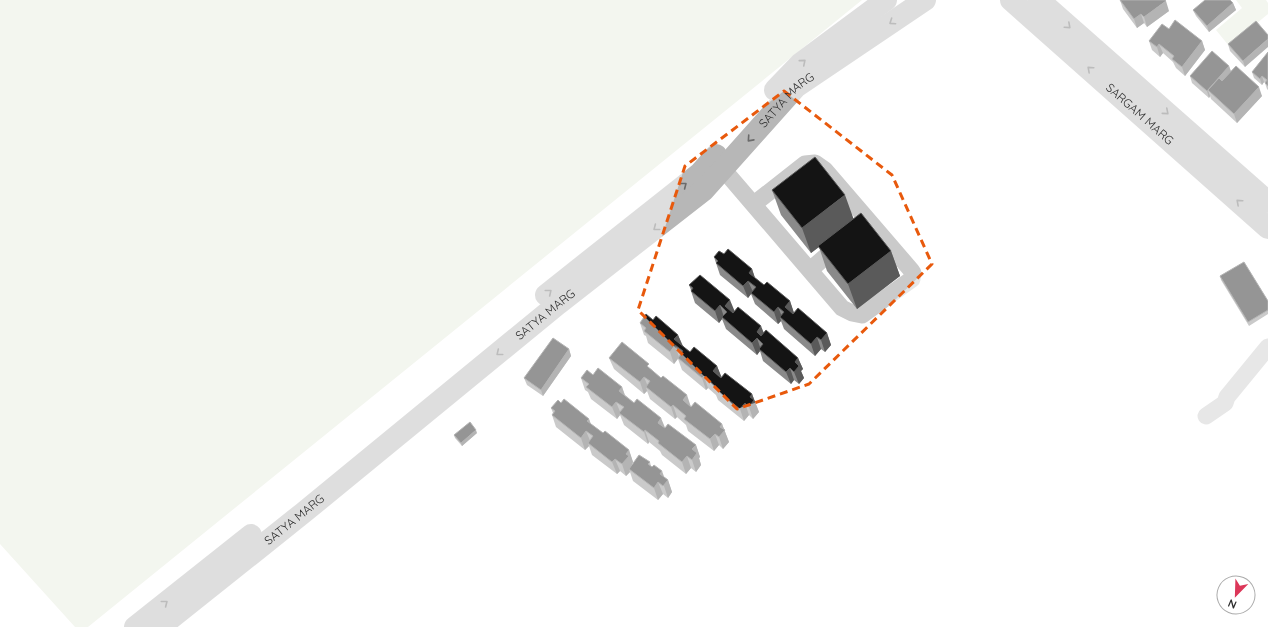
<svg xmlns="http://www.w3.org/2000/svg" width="1268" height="627" font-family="Quicksand,sans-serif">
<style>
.green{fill:#e5eadb}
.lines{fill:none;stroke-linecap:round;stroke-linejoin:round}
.street{stroke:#cacaca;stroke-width:17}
.secondary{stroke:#b7b7b7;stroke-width:22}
.wall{fill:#8a8a8a}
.shaded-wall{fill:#5a5a5a}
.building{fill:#141414;stroke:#5a5a5a}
.oneway{stroke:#6b6b6b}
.marked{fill:none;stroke:#e8590c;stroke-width:3;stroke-dasharray:8 5;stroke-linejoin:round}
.labels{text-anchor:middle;stroke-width:4;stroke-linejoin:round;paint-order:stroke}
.street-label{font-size:12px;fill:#2d2d2d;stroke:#fff}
</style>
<rect width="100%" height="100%" fill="#fff"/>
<!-- green -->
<path class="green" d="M 0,0 L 862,0 L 88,627 L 75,627 L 0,544 Z
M 1236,0 L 1266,0 L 1268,3 L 1268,14 L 1229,46 L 1216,30 L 1242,8 Z"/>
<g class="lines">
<!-- street -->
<path class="street" d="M 723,169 L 842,308 L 852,313 L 862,315 L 912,279 L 913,273 L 911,270 L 825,170 L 815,163 L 805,164 L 754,204
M 810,270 L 840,244
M 1206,416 L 1225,403 L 1227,397 L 1268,347"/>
<!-- secondary -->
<g class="secondary">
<path id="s1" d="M 1011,0 L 1268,228"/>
<path d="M 1039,0 L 1268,202"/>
<path d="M 775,90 L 801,63 L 886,0"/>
<path d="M 546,295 L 700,173 L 716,155"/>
<path d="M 135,627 L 251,535"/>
<path id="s2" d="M 160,627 L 303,513 L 558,304 L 704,190 L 796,87 L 925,0"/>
</g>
</g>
<!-- wall -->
<path class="wall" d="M 1120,0 L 1169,11 L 1147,27 L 1144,23 L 1137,28 L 1123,9 Z
M 1233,3 L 1236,10 L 1209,32 L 1196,16 L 1193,10 Z
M 1256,21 L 1245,67 L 1230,51 L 1228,44 Z
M 1169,29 L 1202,41 L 1205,50 L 1185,76 L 1176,68 L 1173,62 L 1163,53 L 1160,57 L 1152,50 L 1149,41 Z
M 1268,52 L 1268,90 L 1267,89 L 1265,83 L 1264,82 L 1262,85 L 1254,78 L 1252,72 Z
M 1229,66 L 1231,71 L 1262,96 L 1237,123 L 1211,99 L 1210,96 L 1209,98 L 1192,83 L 1190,76 Z
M 772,190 L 854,219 L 891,251 L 900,276 L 857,309 L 827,271 L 819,247 L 811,253 L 781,215 Z
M 724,254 L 752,269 L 755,278 L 764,285 L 790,301 L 794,313 L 827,333 L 831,345 L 825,352 L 821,349 L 815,356 L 784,329 L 781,321 L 778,324 L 755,304 L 751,294 L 748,298 L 720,275 L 714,257 Z
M 1220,276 L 1268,301 L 1268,314 L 1249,326 L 1221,280 Z
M 689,285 L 735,312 L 764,333 L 798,358 L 803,369 L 801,371 L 804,378 L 799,384 L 794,380 L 791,384 L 763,361 L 760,351 L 757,355 L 726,329 L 722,319 L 719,323 L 695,303 L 691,291 L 691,290 Z
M 653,320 L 678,335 L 683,346 L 690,352 L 717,366 L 721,377 L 752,394 L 759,412 L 753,419 L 749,415 L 744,421 L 718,400 L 716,395 L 708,388 L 706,390 L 682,370 L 678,359 L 674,364 L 648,343 L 646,336 L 644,335 L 640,323 Z
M 569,349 L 571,356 L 543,396 L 527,385 L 524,378 Z
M 609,358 L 651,369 L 691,406 L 722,424 L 729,442 L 723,449 L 719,445 L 714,451 L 688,431 L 686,425 L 677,417 L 675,419 L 650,399 L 647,391 L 644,394 L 614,369 Z
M 593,375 L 622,387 L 625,395 L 665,428 L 696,445 L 700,457 L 699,458 L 701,465 L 696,472 L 691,468 L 686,474 L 662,455 L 660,451 L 649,442 L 648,444 L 624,425 L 620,415 L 617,419 L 591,399 L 588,392 L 585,390 L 581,378 Z
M 561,403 L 589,419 L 591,424 L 603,433 L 629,450 L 633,462 L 632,464 L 632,465 L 650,462 L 651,466 L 668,480 L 672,492 L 668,498 L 663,494 L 658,500 L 633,481 L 630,472 L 626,476 L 620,471 L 617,474 L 592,455 L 589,446 L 585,450 L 556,427 L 552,415 L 553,413 L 551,408 Z
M 477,433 L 462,446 L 455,438 L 454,435 Z"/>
<!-- shaded-wall -->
<path class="shaded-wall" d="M 1166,1 L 1169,11 L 1147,27 L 1144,17 Z
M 1233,3 L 1236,10 L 1209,32 L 1207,26 Z
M 1141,14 L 1144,23 L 1137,28 L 1134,19 Z
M 1268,39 L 1268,47 L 1245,67 L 1243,61 Z
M 1202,41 L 1205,50 L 1185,76 L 1182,67 Z
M 1159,44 L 1163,53 L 1160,57 L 1157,47 Z
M 1229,66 L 1231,72 L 1212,94 L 1208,90 Z
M 1262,76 L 1264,82 L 1262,85 L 1260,79 Z
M 1259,87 L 1262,96 L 1237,123 L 1234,114 Z
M 1208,90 L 1210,96 L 1209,98 L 1207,91 Z
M 845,195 L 854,220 L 811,253 L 802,228 Z
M 891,251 L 900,276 L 857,309 L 848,284 Z
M 752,269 L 756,281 L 749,273 Z
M 748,281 L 753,292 L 751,293 L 751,294 L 748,298 L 743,286 Z
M 730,300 L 735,312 L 729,318 L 725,306 Z
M 790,301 L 794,313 L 790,319 L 785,307 Z
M 720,305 L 724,317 L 722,317 L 722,319 L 719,323 L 715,311 Z
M 778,307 L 783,319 L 780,317 L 781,321 L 778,324 L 774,312 Z
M 761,326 L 766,338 L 762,343 L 757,332 Z
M 827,333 L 831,345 L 825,352 L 821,340 Z
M 678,335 L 683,347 L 674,339 Z
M 817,337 L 821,349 L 815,356 L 811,344 Z
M 757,338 L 761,350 L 759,349 L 760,351 L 757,355 L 752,343 Z
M 675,345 L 679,357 L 674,364 L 670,352 Z
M 569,349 L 571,356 L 543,396 L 541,390 Z
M 798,358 L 803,369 L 801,371 L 804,378 L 799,384 L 794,372 L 795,362 Z
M 717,366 L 722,378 L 713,371 Z
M 790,368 L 794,380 L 791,384 L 786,372 Z
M 704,376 L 708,388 L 706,390 L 702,378 Z
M 644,377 L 649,389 L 646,387 L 647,391 L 644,394 L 640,382 Z
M 622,387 L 626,399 L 619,391 Z
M 752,394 L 759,412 L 753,419 L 749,407 L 750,397 Z
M 687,395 L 691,407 L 683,400 Z
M 616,402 L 621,414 L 619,413 L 620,415 L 617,419 L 612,407 Z
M 745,403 L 749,415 L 744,421 L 740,409 Z
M 673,405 L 677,417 L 675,419 L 671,407 Z
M 661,418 L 666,430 L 658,423 Z
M 589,419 L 593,431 L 587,421 Z
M 722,424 L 729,442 L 723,449 L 719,437 L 720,427 Z
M 476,430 L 477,433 L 462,446 L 461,443 Z
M 645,430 L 649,442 L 648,444 L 644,432 Z
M 586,431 L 591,443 L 588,443 L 589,446 L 585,450 L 581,438 Z
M 715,434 L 719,445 L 714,451 L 710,439 Z
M 696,445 L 700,457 L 699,458 L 701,465 L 696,472 L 692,460 L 692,449 Z
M 629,450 L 633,462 L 632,464 L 633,468 L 629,469 L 630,472 L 626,476 L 622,464 L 626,454 Z
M 687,456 L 691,468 L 686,474 L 682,462 Z
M 615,459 L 620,471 L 617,474 L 612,462 Z
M 662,471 L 666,482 L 668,480 L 672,492 L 668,498 L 660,474 Z
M 658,482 L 663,494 L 658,500 L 654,488 Z"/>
<!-- building -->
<path class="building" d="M 1120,0 L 1165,0 L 1166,1 L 1144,17 L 1141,14 L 1134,19 Z
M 1205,0 L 1230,0 L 1233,3 L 1207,26 L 1193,10 Z
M 1175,20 L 1202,41 L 1182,67 L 1172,59 L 1174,56 L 1159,44 L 1157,47 L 1149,41 L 1162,24 L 1169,29 Z
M 1256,21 L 1268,35 L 1268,39 L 1243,61 L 1228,44 Z
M 1212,51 L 1229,66 L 1207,91 L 1190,76 Z
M 1268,52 L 1268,86 L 1265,83 L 1267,80 L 1262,76 L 1260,79 L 1252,72 Z
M 1236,66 L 1259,87 L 1234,114 L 1208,90 L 1219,78 L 1222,81 Z
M 815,157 L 845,195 L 802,228 L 772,190 Z
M 861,213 L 891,251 L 848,284 L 818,246 Z
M 728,249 L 752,269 L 749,273 L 764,285 L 767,282 L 790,301 L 785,307 L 793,314 L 798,308 L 827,333 L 821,340 L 817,337 L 811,344 L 780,317 L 784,312 L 778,307 L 774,312 L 751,293 L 756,287 L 748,281 L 743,286 L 716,263 L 718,261 L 714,257 L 719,251 L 724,254 Z
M 1244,262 L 1268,301 L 1268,310 L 1248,322 L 1220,276 Z
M 700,275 L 730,300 L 725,306 L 733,313 L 738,307 L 761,326 L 757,332 L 761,336 L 766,330 L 798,358 L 795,362 L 799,366 L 794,372 L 790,368 L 786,372 L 759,349 L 763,344 L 757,338 L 752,343 L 722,317 L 727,312 L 720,305 L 715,311 L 691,291 L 693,288 L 689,285 Z
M 646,314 L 653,320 L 656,316 L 678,335 L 674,339 L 690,352 L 694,347 L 717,366 L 713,371 L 721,378 L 725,373 L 752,394 L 750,397 L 754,400 L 749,407 L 745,403 L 740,409 L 714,388 L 715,386 L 704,376 L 702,378 L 678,358 L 683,351 L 675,345 L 670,352 L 644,331 L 646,328 L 640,323 Z
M 553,338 L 569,349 L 541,390 L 524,378 Z
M 622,342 L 649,364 L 647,366 L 661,378 L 663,376 L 687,395 L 683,400 L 691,407 L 695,402 L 722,424 L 720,427 L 725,430 L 719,437 L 715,434 L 710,439 L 684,419 L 686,416 L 673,405 L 671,407 L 646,387 L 650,381 L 644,377 L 640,382 L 609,358 Z
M 598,368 L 622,387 L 619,391 L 634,403 L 637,399 L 661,418 L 658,423 L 665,428 L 668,424 L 696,445 L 692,449 L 697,453 L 692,460 L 687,456 L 682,462 L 658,443 L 659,441 L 645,430 L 644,432 L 619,413 L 624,407 L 616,402 L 612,407 L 586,387 L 589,384 L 581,378 L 587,370 L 593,375 Z
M 564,399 L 589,419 L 587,421 L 603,433 L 605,431 L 629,450 L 626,454 L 629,456 L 622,464 L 615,459 L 612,462 L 588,443 L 593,436 L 586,431 L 581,438 L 552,415 L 555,411 L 551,408 L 558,400 L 561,403 Z
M 470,422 L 476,430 L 461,443 L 454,435 Z
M 639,455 L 650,462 L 648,464 L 652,467 L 654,465 L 662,471 L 660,474 L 668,480 L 663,486 L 658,482 L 654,488 L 629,469 Z"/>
<!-- one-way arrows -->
<defs><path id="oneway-chevron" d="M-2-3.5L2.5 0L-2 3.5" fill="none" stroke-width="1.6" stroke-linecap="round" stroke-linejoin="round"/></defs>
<g class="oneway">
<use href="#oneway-chevron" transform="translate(892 22) rotate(146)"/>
<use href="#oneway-chevron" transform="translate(1068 26) rotate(42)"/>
<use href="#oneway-chevron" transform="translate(803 62) rotate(-40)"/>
<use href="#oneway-chevron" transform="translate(1090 69) rotate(-138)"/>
<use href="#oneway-chevron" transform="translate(1166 112) rotate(41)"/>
<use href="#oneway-chevron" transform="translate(750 139) rotate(132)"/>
<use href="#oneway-chevron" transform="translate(684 185) rotate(-38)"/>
<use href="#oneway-chevron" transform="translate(1239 202) rotate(-138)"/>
<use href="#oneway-chevron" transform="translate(656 228) rotate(142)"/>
<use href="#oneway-chevron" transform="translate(549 292) rotate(-39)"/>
<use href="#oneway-chevron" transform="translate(499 353) rotate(141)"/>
<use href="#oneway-chevron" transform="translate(165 603) rotate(-38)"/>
</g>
<!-- marked area -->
<path d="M0 0H1268V627H0ZM 784,91 L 892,175 L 932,264 L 809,384 L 737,409 L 638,310 L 685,166 Z" fill="#fff" fill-opacity=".55" fill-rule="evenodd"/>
<path class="marked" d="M 784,91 L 892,175 L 932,264 L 809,384 L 737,409 L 638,310 L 685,166 Z"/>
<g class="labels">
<!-- street labels -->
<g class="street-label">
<text dy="4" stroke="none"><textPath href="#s2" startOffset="820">SATYA MARG</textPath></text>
<text dy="4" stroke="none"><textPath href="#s1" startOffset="172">SARGAM MARG</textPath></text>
<text dy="4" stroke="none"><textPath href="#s2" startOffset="496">SATYA MARG</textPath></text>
<text dy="4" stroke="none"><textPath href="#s2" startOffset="172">SATYA MARG</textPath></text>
</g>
</g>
<!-- north arrow -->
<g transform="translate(1236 595) rotate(203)"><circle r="19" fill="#ffffff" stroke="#ababab"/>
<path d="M0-3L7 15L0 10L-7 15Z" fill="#dc3759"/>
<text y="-6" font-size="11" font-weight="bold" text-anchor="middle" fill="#2d2d2d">N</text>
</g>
</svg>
